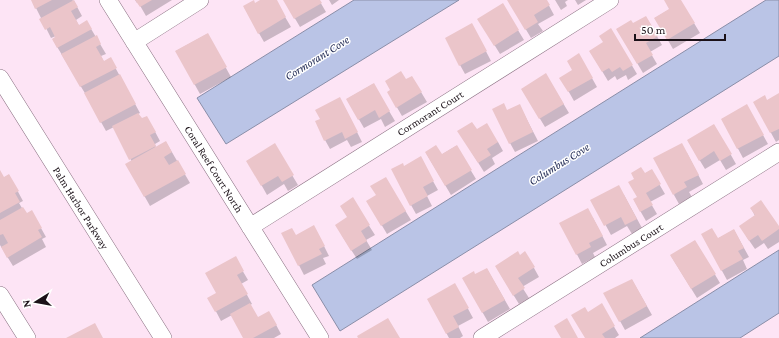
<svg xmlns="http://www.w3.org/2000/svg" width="779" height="338" font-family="'Crimson Pro',serif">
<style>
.water{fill:#bac4e6;stroke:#8a8ea8}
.shadow{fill:#0003}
.building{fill:#ebc5ca}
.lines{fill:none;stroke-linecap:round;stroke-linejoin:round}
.minor-casing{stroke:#8a7082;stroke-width:18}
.minor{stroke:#fff;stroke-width:17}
.labels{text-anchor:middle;stroke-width:3;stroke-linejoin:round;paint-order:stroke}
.street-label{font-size:11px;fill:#1b1118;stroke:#fff}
.water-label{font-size:12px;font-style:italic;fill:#1e2752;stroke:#fff}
</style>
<rect width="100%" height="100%" fill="#fde4f5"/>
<!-- water -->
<path class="water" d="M 354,0 L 459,0 L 226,144 L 197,98 Z
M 766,0 L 779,0 L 779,56 L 340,331 L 312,285 Z
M 779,250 L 779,313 L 740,338 L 640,338 Z"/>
<!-- shadow -->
<path class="shadow" d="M 32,0 L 72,0 L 74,1 L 82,16 L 76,20 L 79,26 L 87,22 L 106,54 L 101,56 L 104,62 L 110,58 L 140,113 L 138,114 L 141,120 L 152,126 L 160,141 L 155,144 L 156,148 L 166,142 L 190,183 L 150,206 L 127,165 L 132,162 L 114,127 L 106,131 L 86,95 L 53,40 L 57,38 L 56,36 L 51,38 Z
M 135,0 L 172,0 L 146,16 L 138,2 L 137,3 Z
M 262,0 L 275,0 L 291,27 L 264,42 L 244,7 L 255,4 Z
M 284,0 L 319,0 L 326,12 L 300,27 Z
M 329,0 L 339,0 L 332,5 Z
M 510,0 L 546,0 L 554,15 L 538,24 L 543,31 L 531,38 L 509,1 Z
M 555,0 L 568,0 L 565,2 L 567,6 L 561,10 Z
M 575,0 L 586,0 L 578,5 Z
M 665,0 L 680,0 L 700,33 L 673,49 L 655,18 L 670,9 Z
M 502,4 L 524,40 L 500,54 L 484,28 Z
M 646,17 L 662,45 L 650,52 L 657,64 L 643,73 L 617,29 L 633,25 Z
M 611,30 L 637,74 L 628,80 L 626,75 L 617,80 L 615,76 L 608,81 L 590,51 L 604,43 Z
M 207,34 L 231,77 L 200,94 L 176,51 Z
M 477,34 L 491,61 L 465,74 L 460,65 Z
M 579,55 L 597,87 L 574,101 L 561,78 L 573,71 Z
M 546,75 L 569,113 L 545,127 L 522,89 Z
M 412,77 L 427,102 L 402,116 L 388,92 Z
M 373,84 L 395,121 L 385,127 L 381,119 L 364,128 L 347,99 Z
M 779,94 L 779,140 L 776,142 L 754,102 L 767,101 Z
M 747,106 L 768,144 L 743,158 L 722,119 Z
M 345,108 L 362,142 L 351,147 L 347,140 L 330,149 L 325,140 Z
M 507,111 L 524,114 L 538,141 L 515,152 L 510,143 Z
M 714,125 L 736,164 L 726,170 L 720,160 L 705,169 L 688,141 Z
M 477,131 L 498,142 L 503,151 L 492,158 L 495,164 L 484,172 L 464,140 Z
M 274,145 L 298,185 L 288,191 L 284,184 L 267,195 L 248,161 Z
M 456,146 L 476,179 L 451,195 L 426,153 L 441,155 Z
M 687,153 L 703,184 L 689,192 L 692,197 L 679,204 L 674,195 Z
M 404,167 L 425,167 L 438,190 L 427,196 L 432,206 L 416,214 L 411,205 Z
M 651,170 L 665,194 L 650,202 L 657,214 L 646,221 L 634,200 L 638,197 L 636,179 Z
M 0,172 L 3,178 L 9,175 L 23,201 L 19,203 L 22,208 L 26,215 L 32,212 L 46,237 L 42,239 L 46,247 L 13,266 L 0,245 Z
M 385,178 L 411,220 L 387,234 L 368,202 L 377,196 Z
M 624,195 L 642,228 L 632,234 L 627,226 L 611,235 L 592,200 Z
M 352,199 L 375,235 L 366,240 L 372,250 L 357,259 L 341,234 L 348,218 Z
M 751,208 L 779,228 L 779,242 L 768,249 L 764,243 L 755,249 L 746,236 L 755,216 Z
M 593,218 L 607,245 L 593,253 L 595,257 L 582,264 L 561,224 Z
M 734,230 L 749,257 L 743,260 L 747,269 L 727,280 L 702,234 L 717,239 Z
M 283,234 L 296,236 L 319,236 L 329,256 L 323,258 L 326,264 L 304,275 Z
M 695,241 L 720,283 L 697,298 L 671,256 Z
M 519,256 L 534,268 L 539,277 L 522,287 L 529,298 L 519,304 L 501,275 Z
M 235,258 L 248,280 L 241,284 L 252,304 L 250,305 L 258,318 L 274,321 L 281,334 L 274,338 L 244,338 L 232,315 L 221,321 L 209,298 L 218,293 Z
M 487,269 L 510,309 L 488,322 L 463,278 L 475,276 Z
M 632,280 L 652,315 L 625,330 L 605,294 Z
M 460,294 L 473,318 L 458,326 L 463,336 L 460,338 L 449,338 L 428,299 Z
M 601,305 L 619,335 L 615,338 L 586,338 L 588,313 Z"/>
<!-- building -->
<path class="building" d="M 31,0 L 52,0 L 35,9 Z
M 74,0 L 78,7 L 71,11 L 79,25 L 87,20 L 92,29 L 57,48 L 52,39 L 55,37 L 50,27 L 45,30 L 39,19 Z
M 135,0 L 152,0 L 140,7 Z
M 254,0 L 255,3 L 260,0 L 277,0 L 286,17 L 258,34 L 243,6 Z
M 283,0 L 320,0 L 322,3 L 294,19 Z
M 507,0 L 547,0 L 550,5 L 534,15 L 538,22 L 525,30 Z
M 664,0 L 681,0 L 695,23 L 667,40 L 654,18 L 669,9 Z
M 503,3 L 519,30 L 494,46 L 477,19 Z
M 646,16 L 658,36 L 646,43 L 653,55 L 637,64 L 616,29 L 631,20 L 633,23 Z
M 472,23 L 487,51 L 459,66 L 445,38 Z
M 611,28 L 633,65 L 623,71 L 620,67 L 612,72 L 609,68 L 602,72 L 589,51 L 603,42 L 599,36 Z
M 208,33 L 227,67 L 194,85 L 175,51 Z
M 97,35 L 101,44 L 96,47 L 104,61 L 111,57 L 117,68 L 80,87 L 61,54 Z
M 579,53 L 593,78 L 568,92 L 559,78 L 572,70 L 567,61 Z
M 401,71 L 406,79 L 412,76 L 422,92 L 396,108 L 387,92 L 390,90 L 385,81 Z
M 546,73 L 564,104 L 539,119 L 521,89 Z
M 120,74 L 136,104 L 100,123 L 84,93 Z
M 374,83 L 390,111 L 379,118 L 375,110 L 358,120 L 346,99 Z
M 779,93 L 779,129 L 770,133 L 753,102 L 765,95 L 767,100 Z
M 340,97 L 358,132 L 345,139 L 342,132 L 324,141 L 315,121 L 320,119 L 315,110 Z
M 504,103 L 507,110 L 520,104 L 533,132 L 509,144 L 492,109 Z
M 747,104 L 764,135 L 737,149 L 721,119 Z
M 138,113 L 142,118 L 147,116 L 156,132 L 150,135 L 156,146 L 129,160 L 112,126 Z
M 472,122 L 477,129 L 487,123 L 498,142 L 487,149 L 491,155 L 478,163 L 457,131 Z
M 714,124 L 732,154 L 720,161 L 714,151 L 699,161 L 687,140 Z
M 166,141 L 172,152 L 164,157 L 169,165 L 178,160 L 186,174 L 144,197 L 125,164 Z
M 275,143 L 294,175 L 282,182 L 278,176 L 261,186 L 246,161 Z
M 682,143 L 699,175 L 684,182 L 687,187 L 673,195 L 653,158 Z
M 436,145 L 442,154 L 457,145 L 472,170 L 445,186 L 425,152 Z
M 421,156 L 434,181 L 423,187 L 428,196 L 410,206 L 391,169 L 403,163 L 404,166 Z
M 641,167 L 645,173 L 652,169 L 661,184 L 646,193 L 653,205 L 640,212 L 633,199 L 637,197 L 628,182 L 634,179 L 631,173 Z
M 0,170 L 4,177 L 9,174 L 19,191 L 15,193 L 20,202 L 0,213 Z
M 386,177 L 406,211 L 381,226 L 366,201 L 376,195 L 370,186 Z
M 619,185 L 637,219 L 625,225 L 621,217 L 604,226 L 590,200 Z
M 353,197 L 370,225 L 361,231 L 367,241 L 351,251 L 335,225 L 347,217 L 340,206 Z
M 761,200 L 779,226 L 779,229 L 762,241 L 758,235 L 749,241 L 739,226 L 755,215 L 750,208 Z
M 23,207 L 27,213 L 32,210 L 42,228 L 38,230 L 42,237 L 7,258 L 1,247 L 8,243 L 3,234 L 0,235 L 0,220 Z
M 588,208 L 603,236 L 589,243 L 591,247 L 576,255 L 559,223 Z
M 314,225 L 325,246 L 319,249 L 322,254 L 298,266 L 281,233 L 292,228 L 296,235 Z
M 712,228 L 718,238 L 734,229 L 744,248 L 738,251 L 743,259 L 721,271 L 701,234 Z
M 695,240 L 716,274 L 691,289 L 670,255 Z
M 518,251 L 520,255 L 525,251 L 535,267 L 518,278 L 525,288 L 513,296 L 495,266 Z
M 236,256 L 244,271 L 237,275 L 248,294 L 215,312 L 207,298 L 216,293 L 205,273 Z
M 487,268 L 505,300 L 482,313 L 462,278 L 474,271 L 475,274 Z
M 632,279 L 647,306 L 619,322 L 603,293 Z
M 455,283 L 469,308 L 453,316 L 459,327 L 446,334 L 427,299 Z
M 250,303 L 258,317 L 269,311 L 277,325 L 253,338 L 243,338 L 230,314 Z
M 602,303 L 615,326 L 602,334 L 605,338 L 585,338 L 571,315 L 585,307 L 588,312 Z
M 388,318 L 400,338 L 358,338 L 357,336 Z
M 567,318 L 578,338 L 561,338 L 554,326 Z
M 95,323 L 103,338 L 66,338 Z"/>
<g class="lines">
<!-- minor casing -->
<g class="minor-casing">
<path id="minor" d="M 108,0 L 320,338
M 134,42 L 200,0
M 0,78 L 163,338
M 250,227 L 610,0
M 0,295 L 27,338
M 482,338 L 779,152"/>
</g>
<!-- minor -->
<use href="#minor" class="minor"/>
</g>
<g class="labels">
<!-- street labels -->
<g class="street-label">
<text transform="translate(430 113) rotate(-32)" y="4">Cormorant Court</text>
<text transform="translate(214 169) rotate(58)" y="4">Coral Reef Court North</text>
<text transform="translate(81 208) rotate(58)" y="4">Palm Harbor Parkway</text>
<text transform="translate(631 245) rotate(-32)" y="4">Columbus Court</text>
</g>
<!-- water labels -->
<g class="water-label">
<text transform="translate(317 58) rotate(-32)" y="4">Cormorant Cove</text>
<text transform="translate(559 164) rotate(-32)" y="4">Columbus Cove</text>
</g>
</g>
<!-- north arrow -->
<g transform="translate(36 302) rotate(259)" stroke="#ffffff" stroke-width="3" paint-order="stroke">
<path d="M0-3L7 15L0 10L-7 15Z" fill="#1b1118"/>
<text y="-6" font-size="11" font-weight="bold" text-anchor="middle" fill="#1b1118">N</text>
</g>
<!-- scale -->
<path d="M635 34v6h90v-6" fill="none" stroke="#1b1118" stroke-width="2"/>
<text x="641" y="34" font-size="12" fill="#1b1118" stroke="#ffffff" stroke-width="3" paint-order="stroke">50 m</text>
</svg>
